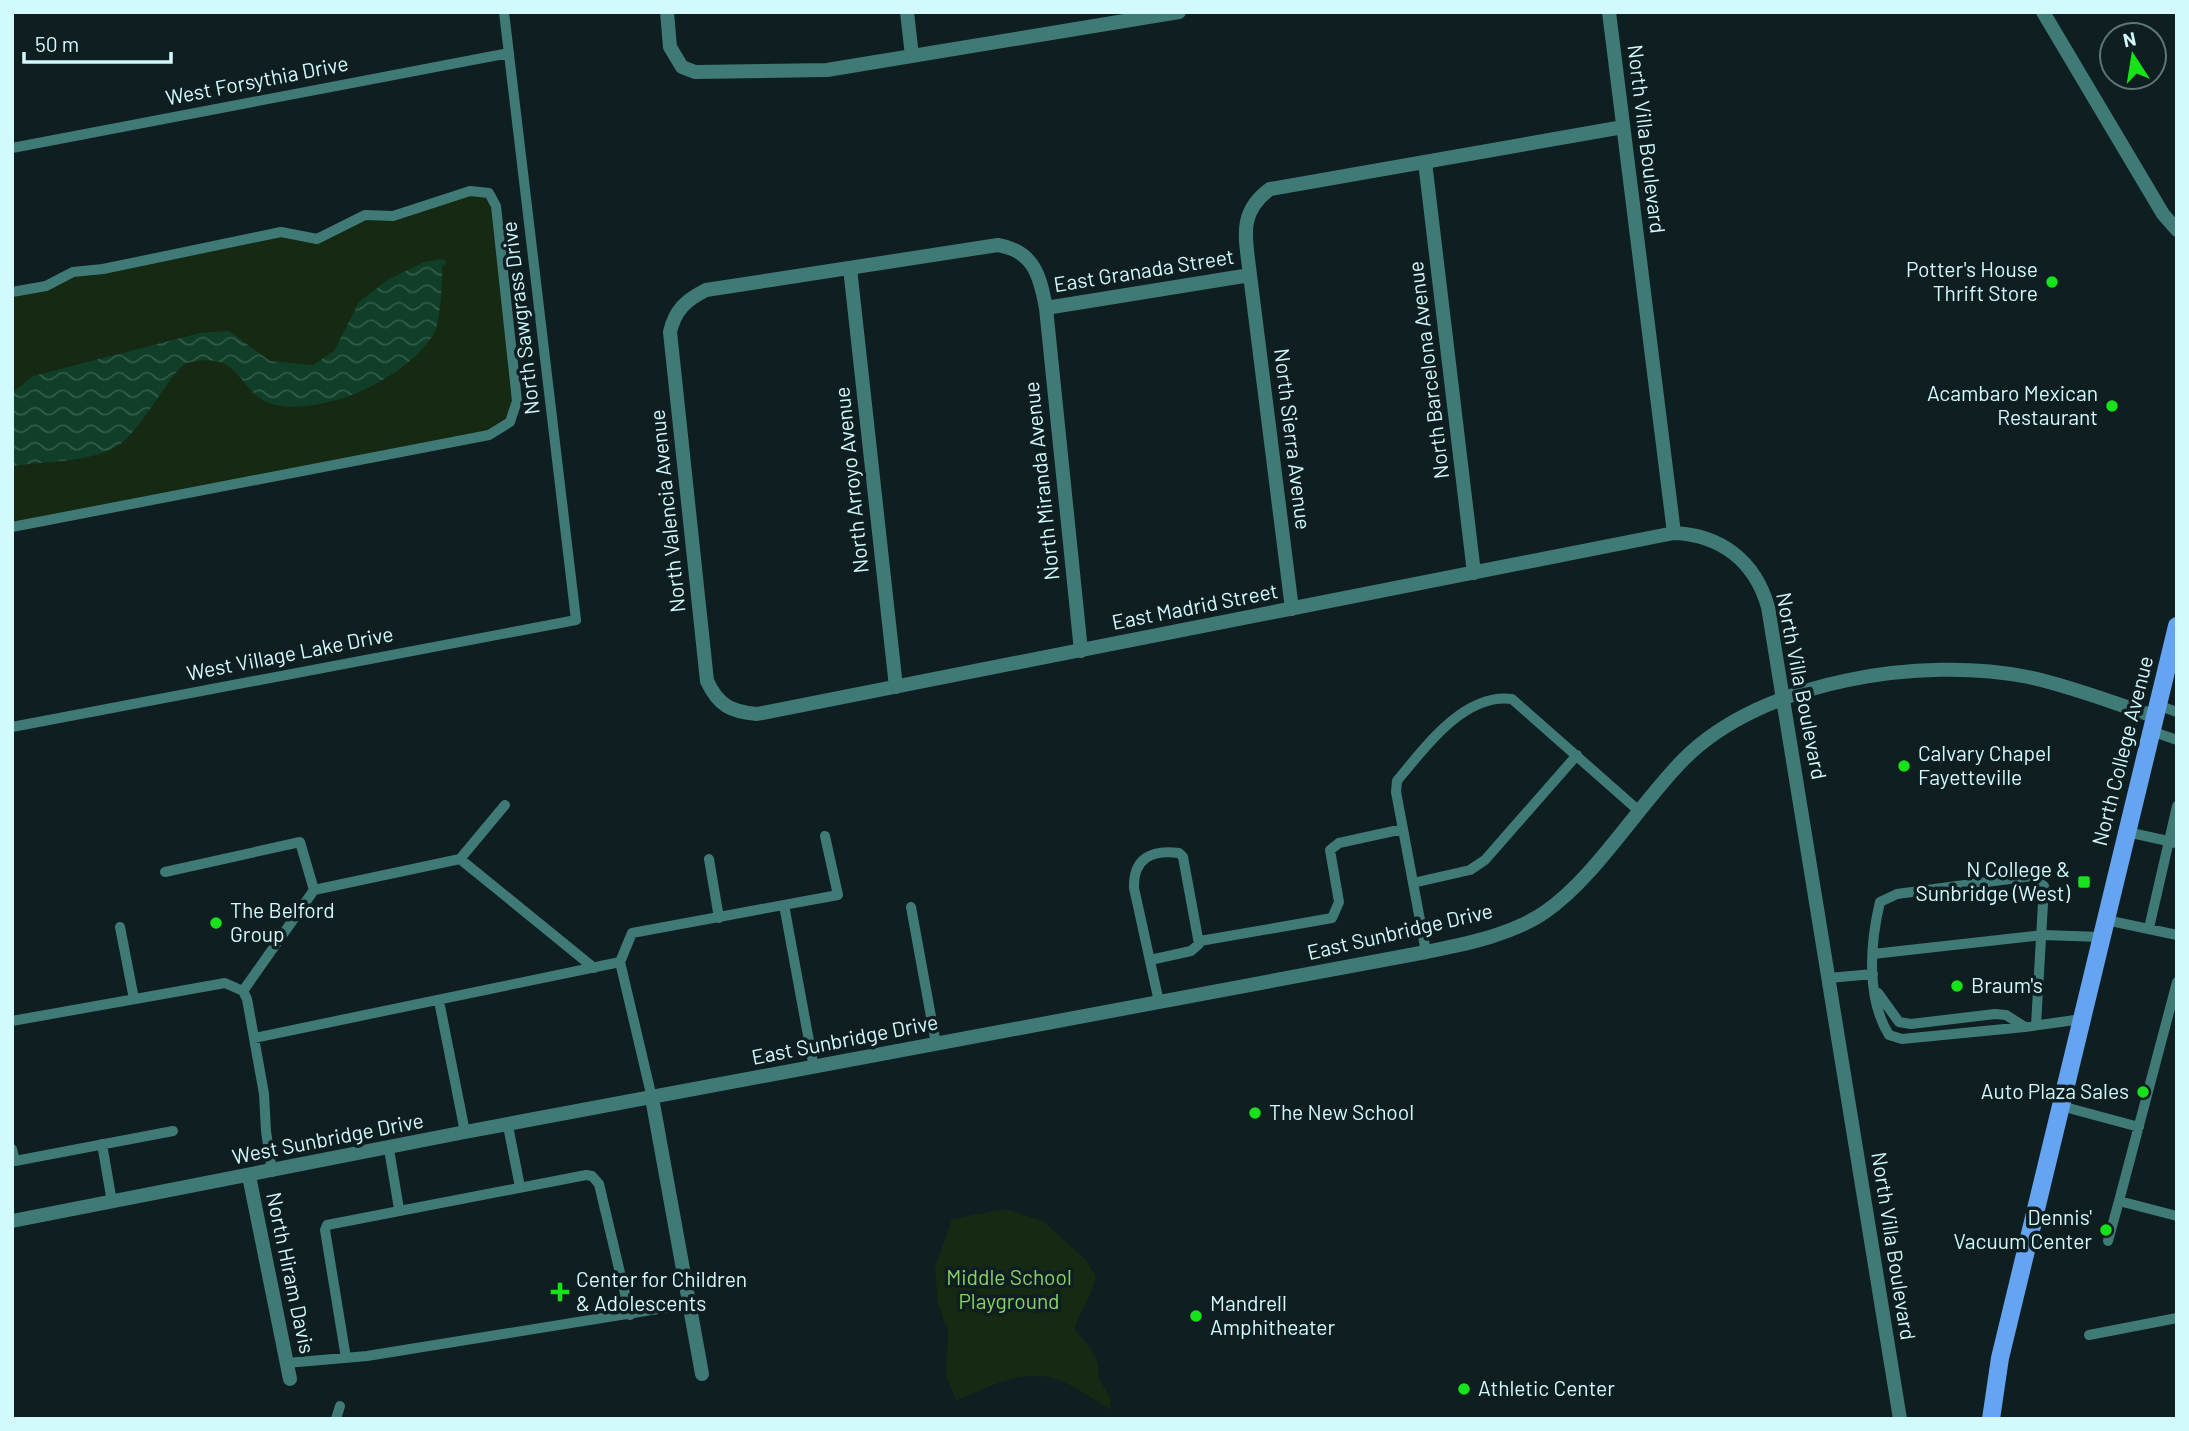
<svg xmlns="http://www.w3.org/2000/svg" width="2189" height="1431" font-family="Barlow,sans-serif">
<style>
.green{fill:#152913}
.water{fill:url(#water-waves)}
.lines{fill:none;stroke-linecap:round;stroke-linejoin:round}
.service{stroke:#3f7a77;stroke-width:10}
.minor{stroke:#3f7a77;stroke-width:14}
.tertiary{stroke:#3f7a77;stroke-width:14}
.primary{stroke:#64a4f0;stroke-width:18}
.poi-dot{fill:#17e21a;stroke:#0f1e20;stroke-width:2.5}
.labels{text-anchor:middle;stroke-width:7;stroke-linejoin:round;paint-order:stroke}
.street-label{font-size:21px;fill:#d2f9fb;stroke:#0f1e20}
.poi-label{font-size:21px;fill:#d2f9fb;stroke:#0f1e20;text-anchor:start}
.park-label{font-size:21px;fill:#8ad366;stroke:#0f1e20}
</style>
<defs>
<pattern id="water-waves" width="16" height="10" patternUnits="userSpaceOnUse" patternTransform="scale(1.75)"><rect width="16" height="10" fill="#103e28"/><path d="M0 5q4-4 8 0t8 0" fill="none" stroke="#325b48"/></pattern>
</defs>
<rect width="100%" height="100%" fill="#0f1e20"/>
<!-- green -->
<path class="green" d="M 470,191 L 489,193 L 517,401 L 510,422 L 489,435 L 12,523 L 12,292 L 73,272 L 281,232 L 317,239 L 365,215 L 393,216 Z
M 1005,1209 L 1043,1221 L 1085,1259 L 1096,1276 C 1093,1296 1080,1309 1075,1329 C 1087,1345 1101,1356 1098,1377 L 1110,1397 L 1111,1410 C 1092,1399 1074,1384 1052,1378 C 1021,1369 984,1389 956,1401 L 946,1375 L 948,1332 L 938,1304 L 935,1268 L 952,1219 Z"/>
<!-- water -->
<path class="water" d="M 444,259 L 447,263 L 442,266 C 443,279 440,324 434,334 C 406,378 328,415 276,405 C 237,397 245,348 187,363 C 173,367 141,433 116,447 C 87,463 45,461 12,466 L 12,393 L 33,376 L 200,333 L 229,331 L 270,361 L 313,365 L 334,351 L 359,302 L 389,279 L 424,262 Z"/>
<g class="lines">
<!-- service -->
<path class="service" d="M 12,148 L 509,53
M 12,292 L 46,286 L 73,272 L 103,269 L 281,232 L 317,239 L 365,215 L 393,216 L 470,191 L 489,193 L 496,206 L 517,401 L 510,422 L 489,435 L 12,527
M 2157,705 L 2177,712
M 12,727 L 576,620 L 504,12
M 2151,731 L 2177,740
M 2127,832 L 2177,843
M 460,859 L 505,805
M 709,859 L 719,918
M 165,872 L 300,842 L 314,890
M 1413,883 L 1470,870 L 1485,860 L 1577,755
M 784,905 L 814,1068
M 911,907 L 936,1044
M 2106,920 L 2177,935
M 120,927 L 134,999
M 2149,928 L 2177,806
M 1200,941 L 1332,918 L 1339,902 L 1330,850 L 1339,843 L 1403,829
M 1426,952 L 1396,792 L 1397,781 C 1425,747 1464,693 1512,699 L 1639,811
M 1873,954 L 2043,935 L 2101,937
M 1150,960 L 1191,951 L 1199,944 L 1183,857 L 1179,853 C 1151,849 1133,859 1134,888 L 1159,1002
M 620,962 L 632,933 L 838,895 L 825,836
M 1829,978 L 1873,974
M 2177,982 L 2119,1201 L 2177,1216
M 243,991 L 314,890 L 460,859 L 594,968
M 1878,993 L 1899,1022 L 1911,1024 L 1995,1014 L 2006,1015 L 2025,1027
M 439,1001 L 465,1132
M 12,1021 L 225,983 L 243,991 L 247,999 L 264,1094 L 266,1131 L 272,1172
M 2036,1025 L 2044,886 L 2032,876 L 1897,894 L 1880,902 C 1870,943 1866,998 1889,1035 L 1902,1039 L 2025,1027 L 2082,1019
M 254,1038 L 620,962 L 652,1098
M 2061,1106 L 2139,1127
M 508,1126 L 520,1187
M 102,1144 L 112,1202
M 12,1149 L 15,1161 L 173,1131
M 389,1149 L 399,1209
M 2108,1241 L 2119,1201
M 2089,1335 L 2177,1318
M 346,1358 L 325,1230 L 327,1225 L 586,1175 L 592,1176 L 599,1184 L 630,1315
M 287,1363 L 367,1356 L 689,1304
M 336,1419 L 340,1406"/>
<!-- minor -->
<path class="minor" d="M 667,12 L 670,47 L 682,67 L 695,72 L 827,70 L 1179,12
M 907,12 L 912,56
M 1609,12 L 1674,533 C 1721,535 1755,561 1768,607 L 1900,1419
M 1623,127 L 1270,189 C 1237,213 1246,239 1250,275 L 1046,308 C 1040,276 1034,251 998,245 L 706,290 C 686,300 675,310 670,332 L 707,681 C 718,705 731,712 757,714 L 1674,533
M 1425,162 L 1474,573
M 850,268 L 896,687
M 1250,275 L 1292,609
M 1046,308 L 1081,651
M 652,1098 L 702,1374
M 249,1176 L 290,1379"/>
<!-- tertiary -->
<path class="tertiary" d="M 2043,12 L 2163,214 L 2177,230
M 12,1221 L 465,1132 L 1426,952 C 1465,944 1512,935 1545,912 C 1595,878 1640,803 1684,759 C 1763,680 1922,656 2028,677 C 2071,686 2113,703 2154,716"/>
<!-- primary -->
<path class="primary" d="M 1991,1419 L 2000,1358 L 2177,626"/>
</g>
<!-- markers -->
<g class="poi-dot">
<circle cx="2052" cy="282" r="7"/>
<circle cx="2112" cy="406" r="7"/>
<circle cx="1904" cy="766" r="7"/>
<rect x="2077" y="875" width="14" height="14" rx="3.5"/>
<circle cx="216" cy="923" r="7"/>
<circle cx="1957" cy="986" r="7"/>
<circle cx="2143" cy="1092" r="7"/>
<circle cx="1255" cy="1113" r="7"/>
<circle cx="2106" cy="1230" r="7"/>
<path d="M556.5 1281.5h7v7h7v7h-7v7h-7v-7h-7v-7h7z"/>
<circle cx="1196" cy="1316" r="7"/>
<circle cx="1464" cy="1389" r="7"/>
</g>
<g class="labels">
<!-- street labels -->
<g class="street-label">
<text transform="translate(257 81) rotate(-11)" y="7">West Forsythia Drive</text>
<text transform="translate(1646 139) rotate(83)" y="7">North Villa Boulevard</text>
<text transform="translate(1144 271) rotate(-9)" y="7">East Granada Street</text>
<text transform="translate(521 318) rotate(-97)" y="7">North Sawgrass Drive</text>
<text transform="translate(1429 370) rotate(-97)" y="7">North Barcelona Avenue</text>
<text transform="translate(1292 439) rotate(83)" y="7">North Sierra Avenue</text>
<text transform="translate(852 480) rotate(-96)" y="7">North Arroyo Avenue</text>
<text transform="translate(1042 481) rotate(-96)" y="7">North Miranda Avenue</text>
<text transform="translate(668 511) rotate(-96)" y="7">North Valencia Avenue</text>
<text transform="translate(1195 607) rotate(-11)" y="7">East Madrid Street</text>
<text transform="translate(290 654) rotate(-11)" y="7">West Village Lake Drive</text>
<text transform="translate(1801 686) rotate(79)" y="7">North Villa Boulevard</text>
<text transform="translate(2123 751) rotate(-76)" y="7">North College Avenue</text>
<text transform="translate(1400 932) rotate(-13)" y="7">East Sunbridge Drive</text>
<text transform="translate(845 1040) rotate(-11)" y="7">East Sunbridge Drive</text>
<text transform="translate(328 1139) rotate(-11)" y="7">West Sunbridge Drive</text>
<text transform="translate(1893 1246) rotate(81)" y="7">North Villa Boulevard</text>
<text transform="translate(290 1273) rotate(78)" y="7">North Hiram Davis</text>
</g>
<!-- poi labels -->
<g class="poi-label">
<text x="2038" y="277" text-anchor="end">Potter's House<tspan x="2038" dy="24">Thrift Store</tspan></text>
<text x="2098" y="401" text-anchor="end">Acambaro Mexican<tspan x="2098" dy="24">Restaurant</tspan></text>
<text x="1918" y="761">Calvary Chapel<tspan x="1918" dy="24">Fayetteville</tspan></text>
<text x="2070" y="877" text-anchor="end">N College &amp;<tspan x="2070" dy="24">Sunbridge (West)</tspan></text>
<text x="230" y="918">The Belford<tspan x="230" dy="24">Group</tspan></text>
<text x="1971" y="993">Braum's</text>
<text x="2129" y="1099" text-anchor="end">Auto Plaza Sales</text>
<text x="1269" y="1120">The New School</text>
<text x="2092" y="1225" text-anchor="end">Dennis'<tspan x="2092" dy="24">Vacuum Center</tspan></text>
<text x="576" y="1287">Center for Children<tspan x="576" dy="24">&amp; Adolescents</tspan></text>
<text x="1210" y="1311">Mandrell<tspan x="1210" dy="24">Amphitheater</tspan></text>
<text x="1478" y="1396">Athletic Center</text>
</g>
<!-- park labels -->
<g class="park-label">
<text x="1009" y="1285">Middle School<tspan x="1009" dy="24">Playground</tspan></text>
</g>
</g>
<!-- border -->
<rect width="2189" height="1431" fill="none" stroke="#d2f9fb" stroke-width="28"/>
<!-- north arrow -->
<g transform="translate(2133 56) rotate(348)"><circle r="33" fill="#0f1e20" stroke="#5d7678" stroke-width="2"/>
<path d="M0-5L12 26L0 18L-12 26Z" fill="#17e21a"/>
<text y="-10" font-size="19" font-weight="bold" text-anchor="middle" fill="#d2f9fb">N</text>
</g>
<!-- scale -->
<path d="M24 52v10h147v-10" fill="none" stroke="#d2f9fb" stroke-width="3.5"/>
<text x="35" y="52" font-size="21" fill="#d2f9fb" stroke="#0f1e20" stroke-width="5" paint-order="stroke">50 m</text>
</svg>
